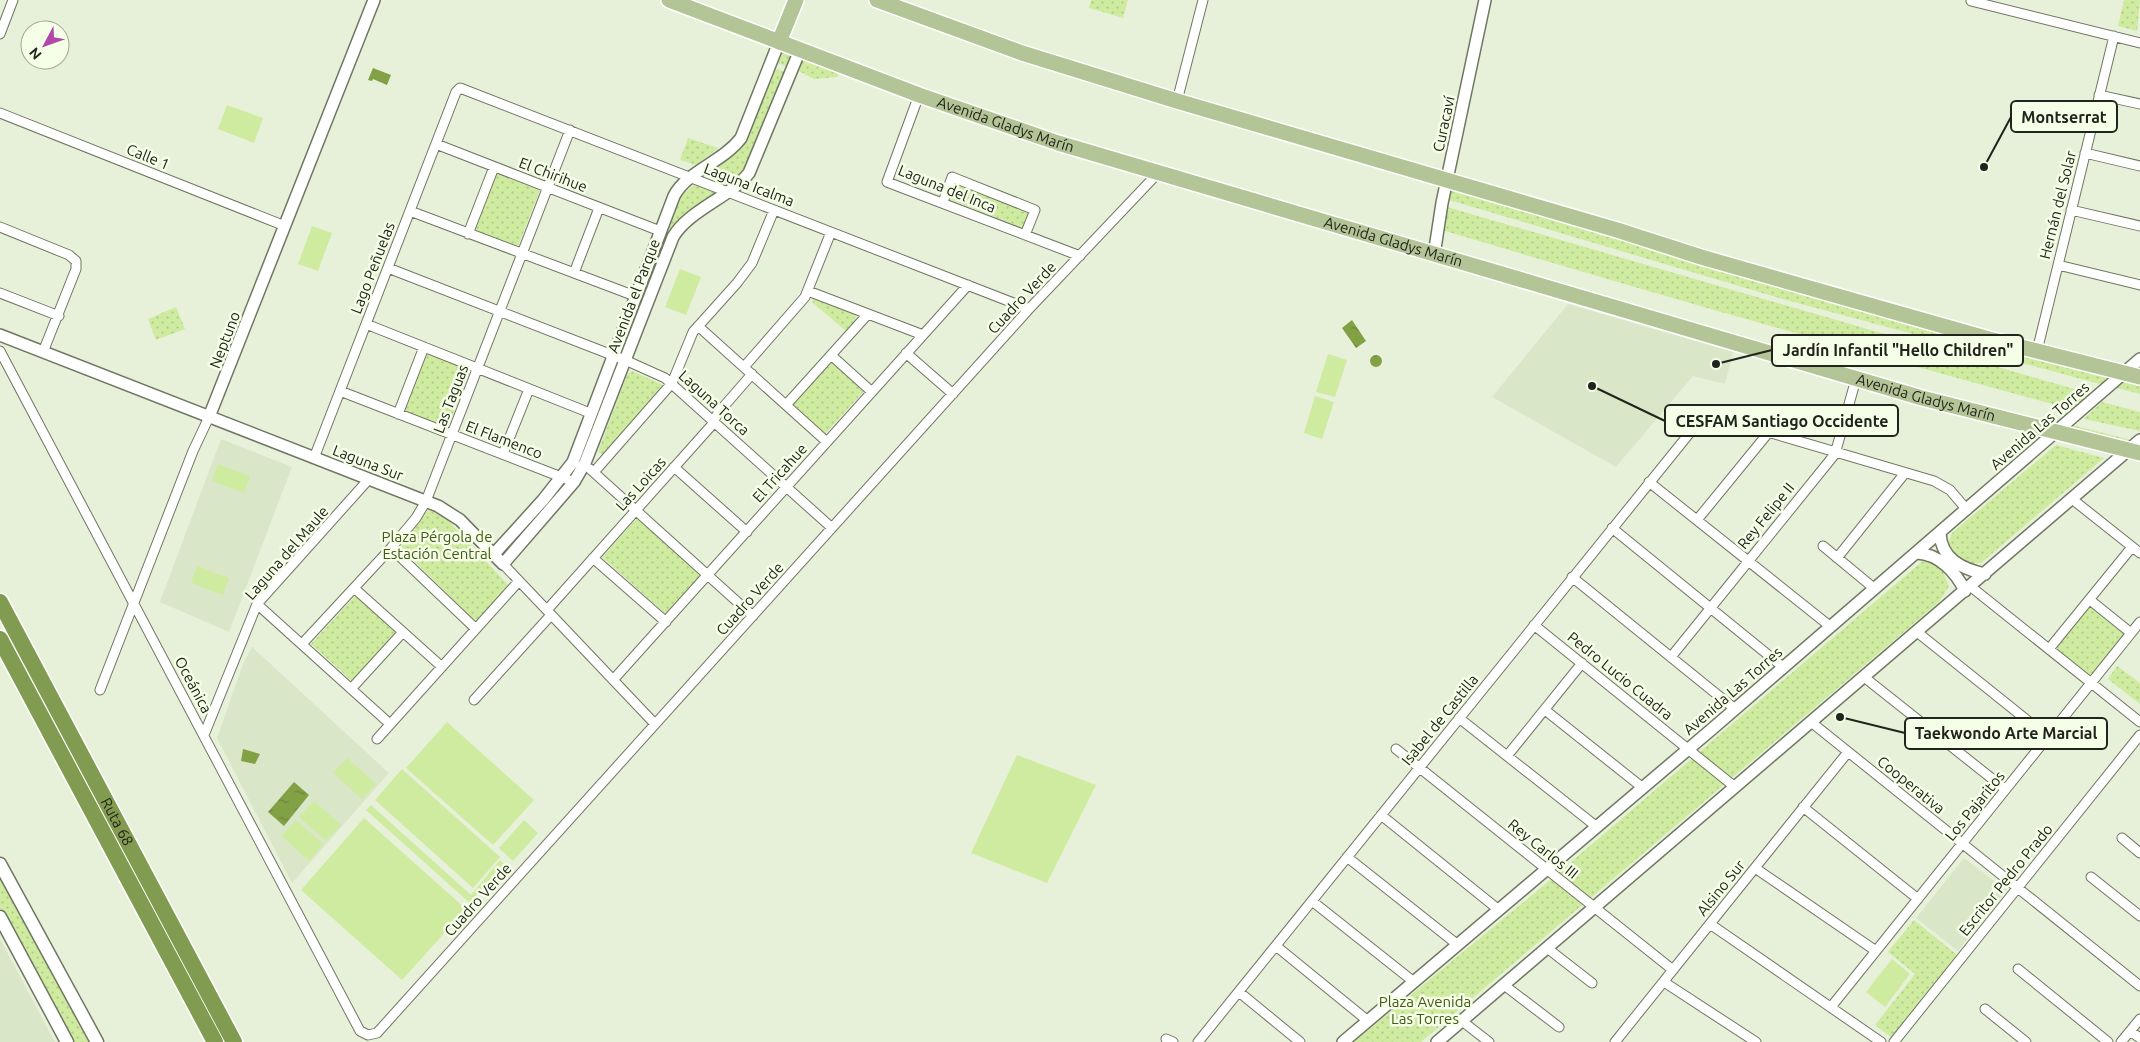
<svg xmlns="http://www.w3.org/2000/svg" width="2140" height="1042" font-family="Ubuntu,sans-serif">
<style>
.built{fill:#dae6c8}
.grass{fill:url(#grass-dots)}
.pitch{fill:#ceeba0}
.water{fill:url(#water-ripples)}
.lines{fill:none;stroke-linecap:round;stroke-linejoin:round}
.minor-casing{stroke:#6f7762;stroke-width:11}
.tertiary-casing{stroke:#6f7762;stroke-width:14}
.secondary-casing{stroke:#6f7762;stroke-width:15}
.primary-casing{stroke:#fff;stroke-width:18}
.motorway-casing{stroke:#fff;stroke-width:19}
.minor{stroke:#fff;stroke-width:9}
.tertiary{stroke:#fff;stroke-width:11}
.secondary{stroke:#fff;stroke-width:12}
.primary{stroke:#b3c496;stroke-width:15}
.motorway{stroke:#819c50;stroke-width:16}
.labels{text-anchor:middle;stroke-width:5;stroke-linejoin:round;paint-order:stroke}
.street-label{font-size:15px;fill:#21241c;stroke:#f5fee7}
.park-label{font-size:15px;fill:#445918;stroke:#f5fee7}
.leader{fill:none;stroke:#21241c;stroke-width:2}
.callout-dot{fill:#21241c;stroke:#f5fee7;stroke-width:2}
.callout{fill:#f5fee7;stroke:#21241c;stroke-width:2}
.callout-label{font-size:16px;text-anchor:middle;font-weight:bold;fill:#21241c}
</style>
<defs>
<pattern id="grass-dots" width="8" height="8" patternUnits="userSpaceOnUse" patternTransform="scale(1.25)"><rect width="8" height="8" fill="#ceeba0"/><path d="M2 2h.1M6 6h.1" fill="none" stroke="#b1c989" stroke-width="1.8" stroke-linecap="round"/></pattern>
<pattern id="water-ripples" width="26" height="14" patternUnits="userSpaceOnUse" patternTransform="scale(1.25)"><rect width="26" height="14" fill="#82a145"/><path d="M2 4q2-2 4 0t4 0M15 11q2-2 4 0t4 0" fill="none" stroke="#6a8339"/></pattern>
</defs>
<rect width="100%" height="100%" fill="#e7f1d9"/>
<!-- built -->
<path class="built" d="M 1568,304 L 1733,352 L 1725,384 L 1693,376 L 1616,467 L 1492,397 Z
M 221,439 L 292,467 L 229,632 L 160,602 Z
M 252,647 L 389,773 L 292,883 L 217,738 L 243,664 Z
M 1964,858 L 2006,890 L 1958,951 L 1916,918 Z
M 0,939 L 55,1042 L 0,1042 Z"/>
<!-- grass -->
<path class="grass" d="M 1091,0 L 1128,0 L 1123,18 L 1089,8 Z
M 2124,0 L 2140,0 L 2137,31 L 2118,26 Z
M 781,47 L 796,54 L 789,68 L 775,62 Z
M 804,57 L 841,70 L 837,77 L 814,79 L 799,71 Z
M 778,69 L 783,71 L 785,77 L 745,172 L 729,184 L 708,176 L 710,170 L 741,148 L 772,71 Z
M 688,138 L 718,148 L 696,165 L 680,160 Z
M 496,172 L 540,190 L 518,246 L 475,231 Z
M 955,183 L 1029,212 L 1023,228 L 949,199 Z
M 695,184 L 718,193 L 681,219 L 672,230 L 667,229 L 682,195 Z
M 1451,189 L 1989,347 L 2109,377 L 2100,384 L 1786,300 L 1449,200 Z
M 1447,207 L 2091,394 L 2075,410 C 1863,353 1652,293 1442,230 Z
M 814,298 L 855,314 L 856,320 L 847,332 L 812,302 Z
M 176,307 L 185,329 L 156,340 L 148,319 Z
M 426,352 L 470,369 L 447,430 L 403,413 Z
M 832,361 L 864,391 L 825,434 L 793,404 Z
M 632,371 L 663,385 L 603,454 L 598,452 L 627,375 Z
M 2127,379 L 2140,383 L 2140,394 L 2117,388 Z
M 2102,402 L 2140,412 L 2140,431 L 2084,419 Z
M 2068,424 L 2131,440 L 2127,444 L 2066,429 Z
M 2056,445 L 2104,458 L 1981,563 L 1961,563 L 1948,543 L 1952,533 Z
M 428,510 L 445,517 L 510,587 L 476,622 L 400,547 Z
M 638,517 L 702,574 L 666,614 L 602,557 Z
M 1925,559 L 1941,567 L 1949,586 L 1939,602 L 1421,1042 L 1354,1042 L 1543,886 Z
M 357,594 L 397,631 L 352,681 L 311,644 Z
M 2091,605 L 2125,632 L 2125,635 L 2093,674 L 2088,675 L 2058,650 L 2057,646 Z
M 2117,666 L 2140,683 L 2140,704 L 2108,679 Z
M 0,873 L 92,1042 L 74,1042 L 0,908 Z
M 1914,920 L 1957,955 L 1892,1038 L 1875,1025 L 1915,974 L 1888,952 Z"/>
<!-- pitch -->
<path class="pitch" d="M 227,105 L 263,118 L 254,143 L 218,129 Z
M 312,226 L 332,233 L 318,271 L 298,264 Z
M 680,269 L 701,277 L 686,315 L 665,307 Z
M 1328,354 L 1347,360 L 1335,397 L 1316,392 Z
M 1315,396 L 1334,402 L 1322,439 L 1304,433 Z
M 218,464 L 250,476 L 244,493 L 212,481 Z
M 197,566 L 229,578 L 223,595 L 191,583 Z
M 447,722 L 534,800 L 493,845 L 406,768 Z
M 1017,755 L 1096,785 L 1047,883 L 971,853 Z
M 347,758 L 376,784 L 362,799 L 333,773 Z
M 402,769 L 500,857 L 473,888 L 375,800 Z
M 314,801 L 341,825 L 326,841 L 299,817 Z
M 371,805 L 471,895 L 500,860 L 506,866 L 497,876 L 495,874 L 475,897 L 477,900 L 472,905 L 366,810 Z
M 364,818 L 466,909 L 402,980 L 301,890 Z
M 296,820 L 323,844 L 309,861 L 282,836 Z
M 524,820 L 538,833 L 513,861 L 499,848 Z
M 1892,959 L 1910,974 L 1885,1007 L 1866,992 Z"/>
<!-- water -->
<path class="water" d="M 373,68 L 391,75 L 387,85 L 373,79 L 372,81 L 368,80 Z
M 1352,320 L 1366,341 L 1356,348 L 1342,328 Z
M1370 361a6 6 0 1 1 12 0a6 6 0 1 1-12 0Z
M 243,749 L 260,754 L 255,764 L 241,761 Z
M 294,782 L 309,795 L 284,826 L 268,812 Z"/>
<g class="lines">
<!-- minor casing -->
<g class="minor-casing">
<path id="minor" d="M 1971,1 L 2140,43
M 0,34 L 13,0
M 919,95 L 887,182 L 1080,256
M 2099,95 L 2140,104
M 1177,101 L 1203,0
M 0,113 L 285,226
M 436,144 L 660,231
M 2085,153 L 2140,166
M 943,202 L 952,177 L 1035,210 L 1025,235
M 2071,210 L 2140,226
M 410,211 L 635,296
M 0,227 L 69,255 L 76,261 L 76,269 L 43,352
M 468,234 L 494,167
M 2058,265 L 2140,285
M 388,268 L 625,360 L 665,378 L 832,528
M 574,273 L 599,208
M 808,291 L 923,335
M 0,293 L 59,316
M 366,324 L 590,413
M 698,326 L 827,442
M 0,351 L 360,1031 L 368,1035 L 377,1033 L 1029,309 L 1158,173
M 2037,351 L 2114,36
M 906,353 L 953,394
M 831,355 L 872,392
M 744,367 L 805,297 L 831,232
M 340,391 L 574,482
M 786,405 L 868,314
M 398,414 L 424,347
M 503,454 L 529,389
M 314,458 L 456,92 L 460,88 L 1029,309
M 674,467 L 747,532
M 590,469 L 753,616
M 594,472 L 672,383 L 693,332 L 737,283 L 752,263 L 774,210
M 1649,482 L 1831,627
M 2072,499 L 2140,553
M 1697,520 L 1769,432
M 1612,528 L 1783,667
M 1823,546 L 1875,589
M 391,548 L 476,629
M 593,558 L 666,622
M 1837,558 L 1905,473
M 503,564 L 655,724
M 1572,577 L 1735,709
M 1970,586 L 2140,722
M 354,588 L 442,667
M 2090,600 L 2131,633
M 257,604 L 390,724
M 547,610 L 711,426 L 718,413 L 752,374
M 1534,625 L 1735,787
M 1917,632 L 2048,737
M 302,644 L 391,548 L 416,518 L 426,501 L 570,130
M 2049,649 L 2132,547
M 1671,657 L 1835,454 L 1856,379
M 1864,677 L 2005,789
M 613,680 L 968,285
M 351,689 L 403,632
M 100,690 L 193,451 L 209,417
M 474,700 L 551,615
M 1545,710 L 1643,788
M 1459,718 L 1597,827
M 1811,722 L 2140,986
M 204,735 L 257,604 L 369,479
M 377,739 L 519,581
M 1396,749 L 1673,970
M 1507,756 L 1582,663
M 1803,807 L 1918,899
M 1381,815 L 1499,910
M 2122,838 L 2140,853
M 1347,857 L 1458,945
M 1755,868 L 1876,951
M 2091,877 L 2140,916
M 1312,901 L 1414,982
M 1710,924 L 1881,1042
M 1276,946 L 1368,1021
M 1547,948 L 1592,983
M 2018,969 L 2108,1042
M 1664,982 L 1756,1042
M 1504,985 L 1559,1027
M 1239,992 L 1300,1042
M 1831,1007 L 2140,622
M 1985,1009 L 2026,1042
M 1462,1021 L 1489,1042
M 2130,1031 L 2140,1038
M 1166,1039 L 1173,1042
M 1198,1042 L 1701,419 L 1717,417 L 1934,481 L 1950,490 L 1967,510
M 1615,1042 L 1848,752
M 1894,1042 L 2140,735
M 2121,1042 L 2140,1019"/>
</g>
<!-- tertiary casing -->
<g class="tertiary-casing">
<path id="tertiary" d="M 1434,255 L 1442,203 L 1485,0
M 0,335 L 438,506 L 460,520 L 503,564 L 574,482 L 585,463 L 673,237 C 689,210 729,198 749,173 L 800,50
M 209,417 L 374,0
M 1940,533 C 1941,559 1962,569 1985,574
M 1917,553 C 1939,554 1956,572 1965,591
M 494,554 L 543,500 L 573,462 L 674,196 C 687,171 723,162 741,138 L 779,42
M 1343,1042 L 1712,729 L 2140,359
M 1437,1042 L 2140,440"/>
</g>
<!-- secondary casing -->
<g class="secondary-casing">
<path id="secondary" d="M 0,864 L 97,1042
M 0,917 L 67,1042"/>
</g>
<!-- primary casing -->
<g class="primary-casing">
<g id="primary">
<path id="s1" d="M 669,0 L 919,95 L 1058,143 L 1922,398 L 2140,453"/>
<path d="M 877,0 L 1022,53 L 1177,101 L 1617,230 L 1701,257 L 1989,339 L 2140,377"/>
<path d="M 779,42 L 796,0"/>
</g>
</g>
<!-- motorway casing -->
<g class="motorway-casing">
<g id="motorway">
<path id="s2" d="M 0,602 L 234,1042"/>
<path d="M 0,639 L 215,1042"/>
</g>
</g>
<!-- minor -->
<use href="#minor" class="minor"/>
<!-- tertiary -->
<use href="#tertiary" class="tertiary"/>
<!-- secondary -->
<use href="#secondary" class="secondary"/>
<!-- primary -->
<use href="#primary" class="primary"/>
<!-- motorway -->
<use href="#motorway" class="motorway"/>
</g>
<g class="labels">
<!-- street labels -->
<g class="street-label">
<text transform="translate(1444 124) rotate(-78)" y="5">Curacaví</text>
<text dy="5" stroke="none"><textPath href="#s1" startOffset="359">Avenida Gladys Marín</textPath></text>
<text transform="translate(148 157) rotate(22)" y="5">Calle 1</text>
<text transform="translate(553 175) rotate(21)" y="5">El Chirihue</text>
<text transform="translate(749 185) rotate(21)" y="5">Laguna Icalma</text>
<text transform="translate(947 189) rotate(22)" y="5">Laguna del Inca</text>
<text transform="translate(2058 205) rotate(-76)" y="5">Hernán del Solar</text>
<text dy="5" stroke="none"><textPath href="#s1" startOffset="764">Avenida Gladys Marín</textPath></text>
<text transform="translate(373 268) rotate(-69)" y="5">Lago Peñuelas</text>
<text transform="translate(634 296) rotate(-69)" y="5">Avenida el Parque</text>
<text transform="translate(1022 298) rotate(-47)" y="5">Cuadro Verde</text>
<text transform="translate(225 340) rotate(-69)" y="5">Neptuno</text>
<text dy="5" stroke="none"><textPath href="#s1" startOffset="1319">Avenida Gladys Marín</textPath></text>
<text transform="translate(451 399) rotate(-69)" y="5">Las Taguas</text>
<text transform="translate(714 403) rotate(42)" y="5">Laguna Torca</text>
<text transform="translate(2040 426) rotate(-41)" y="5">Avenida Las Torres</text>
<text transform="translate(504 440) rotate(21)" y="5">El Flamenco</text>
<text transform="translate(368 463) rotate(21)" y="5">Laguna Sur</text>
<text transform="translate(780 473) rotate(-48)" y="5">El Tricahue</text>
<text transform="translate(641 484) rotate(-48)" y="5">Las Loicas</text>
<text transform="translate(1766 516) rotate(-51)" y="5">Rey Felipe II</text>
<text transform="translate(287 553) rotate(-49)" y="5">Laguna del Maule</text>
<text transform="translate(750 599) rotate(-48)" y="5">Cuadro Verde</text>
<text transform="translate(1620 676) rotate(39)" y="5">Pedro Lucio Cuadra</text>
<text transform="translate(193 685) rotate(62)" y="5">Oceánica</text>
<text transform="translate(1733 691) rotate(-41)" y="5">Avenida Las Torres</text>
<text transform="translate(1440 720) rotate(-51)" y="5">Isabel de Castilla</text>
<text transform="translate(1911 785) rotate(39)" y="5">Cooperativa</text>
<text transform="translate(1975 806) rotate(-51)" y="5">Los Pajaritos</text>
<text dy="5" stroke="none"><textPath href="#s2" startOffset="249">Ruta 68</textPath></text>
<text transform="translate(1543 849) rotate(39)" y="5">Rey Carlos III</text>
<text transform="translate(2006 880) rotate(-51)" y="5">Escritor Pedro Prado</text>
<text transform="translate(1721 888) rotate(-51)" y="5">Alsino Sur</text>
<text transform="translate(478 900) rotate(-48)" y="5">Cuadro Verde</text>
</g>
<!-- park labels -->
<g class="park-label">
<text x="437" y="542">Plaza Pérgola de<tspan x="437" dy="17">Estación Central</tspan></text>
<text x="1425" y="1007">Plaza Avenida<tspan x="1425" dy="17">Las Torres</tspan></text>
</g>
</g>
<!-- callouts -->
<path class="leader" d="M1984 167L2011 117M1716 364L1772 350M1592 386L1665 421M1840 717L1905 733"/>
<g class="callout-dot">
<circle cx="1984" cy="167" r="5"/>
<circle cx="1716" cy="364" r="5"/>
<circle cx="1592" cy="386" r="5"/>
<circle cx="1840" cy="717" r="5"/>
</g>
<g class="callout">
<rect x="2011" y="101" width="106" height="31" rx="5"/>
<rect x="1772" y="335" width="251" height="31" rx="5"/>
<rect x="1665" y="405" width="233" height="31" rx="5"/>
<rect x="1905" y="718" width="202" height="31" rx="5"/>
</g>
<g class="callout-label">
<text x="2064" y="123">Montserrat</text>
<text x="1898" y="356">Jardín Infantil "Hello Children"</text>
<text x="1782" y="427">CESFAM Santiago Occidente</text>
<text x="2006" y="739">Taekwondo Arte Marcial</text>
</g>
<!-- north arrow -->
<g transform="translate(45 45) rotate(229)"><circle r="24" fill="#f5fee7" stroke="#a0a796"/>
<path d="M0-4L9 19L0 12L-9 19Z" fill="#b148aa"/>
<text y="-8" font-size="14" font-weight="bold" text-anchor="middle" fill="#21241c">N</text>
</g>
</svg>
